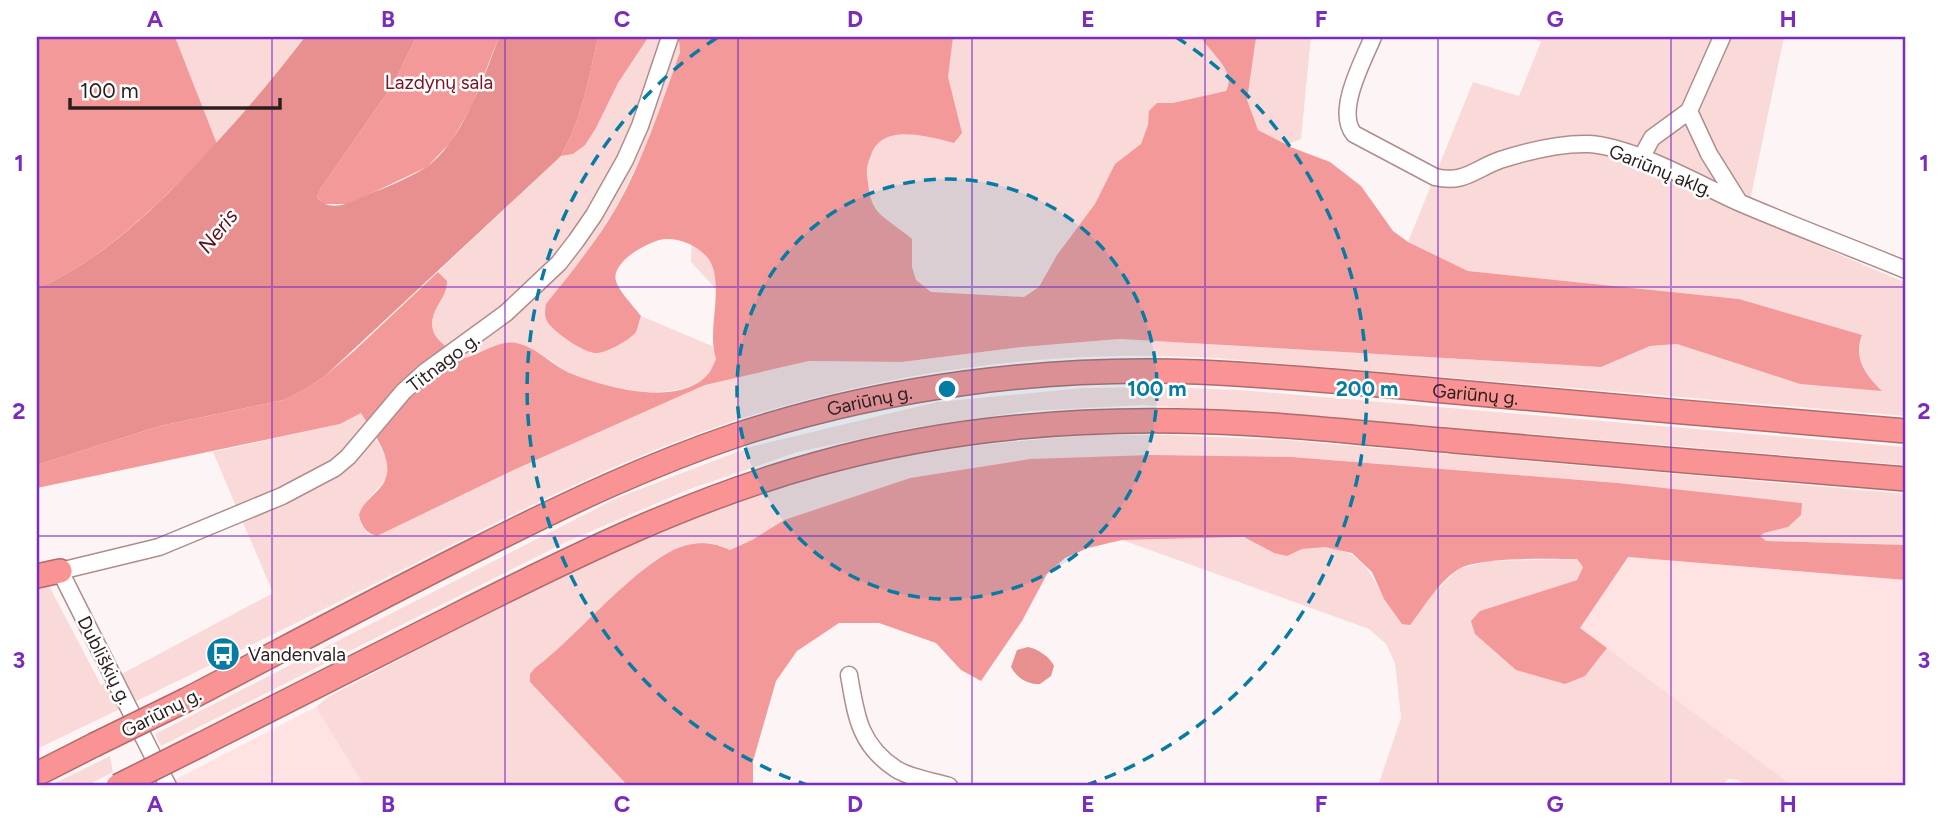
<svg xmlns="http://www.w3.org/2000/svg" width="1943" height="823" font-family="Figtree,sans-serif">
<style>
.built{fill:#ffe3e2}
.green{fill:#f9dad9}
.forest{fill:#f39999}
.water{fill:#e88f8f}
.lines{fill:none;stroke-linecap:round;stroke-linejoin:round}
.minor-casing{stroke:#af8d8c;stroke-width:19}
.highway-casing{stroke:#b16a6b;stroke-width:26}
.minor{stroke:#fff;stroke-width:16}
.highway{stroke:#f99394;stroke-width:23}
.highway-bridge-casing{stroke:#b16a6b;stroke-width:26;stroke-linecap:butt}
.highway-bridge{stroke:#f99394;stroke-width:23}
.grid{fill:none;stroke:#7b2cbf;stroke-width:2;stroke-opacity:0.55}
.ring{fill:none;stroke:#067ba3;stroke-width:3.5;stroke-dasharray:12 9}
.labels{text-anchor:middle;stroke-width:5;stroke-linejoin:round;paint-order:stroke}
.park-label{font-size:19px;fill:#7a1020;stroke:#fff}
.street-label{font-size:19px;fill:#2c1e1e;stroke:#fff}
.poi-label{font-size:19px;fill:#2c1e1e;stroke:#fff;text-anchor:start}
.water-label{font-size:21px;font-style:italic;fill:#5f111a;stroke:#fff}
.centre{fill:#067ba3;stroke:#fff;stroke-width:3.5}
.ring-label{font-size:21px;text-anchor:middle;font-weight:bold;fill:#067ba3;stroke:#fff;stroke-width:5;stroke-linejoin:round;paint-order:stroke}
.neatline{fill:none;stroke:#7b2cbf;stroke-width:2.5}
.grid-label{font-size:23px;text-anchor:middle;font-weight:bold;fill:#7b2cbf}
</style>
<rect width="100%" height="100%" fill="#fdf5f5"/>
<!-- built -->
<path class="built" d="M 1628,557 L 1906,580 L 1906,786 L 1793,786 L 1580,628 Z
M 316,707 L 364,786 L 178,786 L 174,780 Z"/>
<!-- green -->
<path class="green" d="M 175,37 L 305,37 L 273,79 L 217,144 Z
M 650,37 L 679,41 L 680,52 L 648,143 L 616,207 L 584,257 L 636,332 L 641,316 L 712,346 L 716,359 C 714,363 712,370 709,373 C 681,406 602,389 569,373 C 561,369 555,362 547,358 C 532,351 515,348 500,344 L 475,356 L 465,358 C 444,346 422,335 437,307 C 442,298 447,292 447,281 L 438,272 L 561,156 L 573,154 L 596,128 L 618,83 L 647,38 Z
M 698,37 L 1311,37 L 1301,139 L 1253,157 L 1194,301 L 733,308 L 691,262 Z
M 1529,37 L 1784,37 L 1747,215 L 1906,283 L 1906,416 L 1217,358 C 1184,357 1150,355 1116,356 C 1006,358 896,375 791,404 C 645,443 512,515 378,582 C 265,639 151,694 37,749 L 37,580 L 48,584 L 101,685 L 273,593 L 213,452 L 340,424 L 361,413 L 389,463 L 386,479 L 368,499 L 361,525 L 368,534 L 377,536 L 518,468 L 705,385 L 809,361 L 902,362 L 1022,347 L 1121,339 L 1600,367 L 1650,346 L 1677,344 L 1800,384 L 1881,390 C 1866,374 1854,359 1862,336 L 1739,299 L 1468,271 L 1408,242 L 1473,82 L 1519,96 L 1541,42 Z
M 1162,387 L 1240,390 L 1906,447 L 1906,465 L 1400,423 L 1142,405 L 1028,411 L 911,428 L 798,452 L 690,489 L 564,543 L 161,746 L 155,734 L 617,498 L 750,447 L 937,402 L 1084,388 Z
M 1091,435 L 1169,435 L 1285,440 L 1906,494 L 1906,545 L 1765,541 L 1760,536 L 1764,533 L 1788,527 L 1802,503 L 1618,483 L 1292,457 L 910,478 L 784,520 L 752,540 L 730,550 L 719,545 L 535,668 L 530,675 L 530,682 L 628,786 L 364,786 L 316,707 L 328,697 C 485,616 643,525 814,478 C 833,472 851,466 870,462 C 943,447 1017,441 1091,435 Z
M 1244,537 C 1256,542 1270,554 1284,555 C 1291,556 1297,550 1304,548 C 1350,541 1367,562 1384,599 L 1436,591 L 1458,569 L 1489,561 L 1577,559 L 1583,567 L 1577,580 L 1480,611 L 1585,676 L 1607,648 L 1793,786 L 1747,786 L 1738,780 L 1728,779 L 1721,786 L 1378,786 L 1401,718 L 1395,663 L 1386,644 L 1369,629 L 1122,540 Z
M 110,756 L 113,772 L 86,786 L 49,786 Z"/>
<!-- forest -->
<path class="forest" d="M 37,37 L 175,37 L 217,144 C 161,200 110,256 37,289 Z
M 416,37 L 499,37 L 472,105 L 451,142 L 427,167 L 349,204 L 323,204 L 317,197 L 321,188 L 394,83 Z
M 598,37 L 650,37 L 647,39 L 618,83 L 596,128 L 585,145 L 573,154 L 561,156 C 582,118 589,78 598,37 Z
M 658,37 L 953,37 L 948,77 L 962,133 L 954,143 C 930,137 882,122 871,155 C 868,162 866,168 867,176 C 869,189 869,201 878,212 C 888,222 902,230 912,239 L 912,267 L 916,280 L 931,292 L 1024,297 L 1039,287 L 1057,255 L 1095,204 L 1115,164 L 1141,144 L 1148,125 L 1149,111 L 1157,103 L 1173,103 L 1226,91 C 1237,71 1211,54 1201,37 L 1256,37 L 1247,100 L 1258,130 L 1293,148 L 1330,162 L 1361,186 L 1393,231 L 1408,242 L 1468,271 L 1739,299 L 1862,335 C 1853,359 1866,375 1882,391 L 1800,384 L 1677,344 L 1650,346 L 1601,367 L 1120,339 L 1022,347 L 902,362 L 809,361 L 705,385 L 518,468 L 377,536 C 366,533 362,527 359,515 C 362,504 371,498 379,489 C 401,466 374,435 361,413 L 340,424 L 37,488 L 37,465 L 160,426 L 284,400 L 304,390 L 325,376 L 354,351 L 438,272 L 447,281 C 447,292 442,298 437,307 C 422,335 444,346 465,358 C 482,354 498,340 516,343 C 537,347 552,366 572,374 C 607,388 680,408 709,373 C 712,369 714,363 716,359 C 706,330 726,283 708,258 C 698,246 681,238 665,239 C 650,240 610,262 616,281 C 618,290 635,308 641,316 C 639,321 638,328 636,332 C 628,341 608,352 597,353 C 585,354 552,331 547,321 C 544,315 545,310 546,304 C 571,273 596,242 616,208 C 644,159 661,105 680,52 L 679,41 Z
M 1150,455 L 1292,457 L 1618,483 L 1802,503 L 1801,515 L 1788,527 L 1764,533 L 1760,536 L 1766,541 L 1906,545 L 1906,580 L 1628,557 L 1580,628 L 1607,648 L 1585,676 L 1565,684 L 1516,670 L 1475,634 L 1471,621 L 1480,611 L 1577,580 L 1583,567 L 1577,559 C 1549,559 1478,556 1457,570 C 1438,583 1424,607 1410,625 L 1402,624 L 1384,599 L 1372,572 L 1352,553 L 1325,547 L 1302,549 L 1287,556 L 1274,553 L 1244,537 L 1122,540 L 1088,548 L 1065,558 L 1047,574 L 1022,621 L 981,681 L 961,670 L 936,643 L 879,623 L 839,623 L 797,651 L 776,681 L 753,761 L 753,786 L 628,786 L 530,682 L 530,674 L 535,668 C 576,639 647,549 693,544 C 705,542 719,545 730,550 L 752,540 L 784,520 L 910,478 L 1030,459 Z"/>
<!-- water -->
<path class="water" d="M 305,37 L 416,37 L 394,83 L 321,188 L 317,197 C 325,210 344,206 356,200 C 378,190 404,181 425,168 C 460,146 485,75 499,37 L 598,37 C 589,78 582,118 561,156 L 325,376 L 304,390 L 284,400 L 160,426 L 37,465 L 37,289 C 94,263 138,224 182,179 C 226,134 267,87 305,37 Z
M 1028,647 C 1038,649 1050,657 1054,666 L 1051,676 L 1040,684 C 1028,685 1017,678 1011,667 L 1017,650 Z"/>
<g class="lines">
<!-- minor casing -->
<g class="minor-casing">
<path id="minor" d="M 1373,37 C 1363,61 1335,112 1354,134 L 1435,177 C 1464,184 1475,169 1500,160 C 1528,151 1559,143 1589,144 C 1634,147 1696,183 1738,202 C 1794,226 1850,247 1906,270
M 1722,37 L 1689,111 L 1709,154 L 1739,202
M 1641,158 L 1652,138 L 1689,111
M 849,675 C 856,715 859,745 896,769 C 910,778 933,781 949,786
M 168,786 L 60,571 L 159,547 L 282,496 L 335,468 L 348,457 L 403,392 L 425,372 L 506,313 L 559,263 L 576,241 L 594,215 L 625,160 L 640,126 L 670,37"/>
</g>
<!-- highway casing -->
<g class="highway-casing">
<g id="highway">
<path d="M 37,576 L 60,571"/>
<path id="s1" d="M 186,700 C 284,649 382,596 481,547 C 564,505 648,465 737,435 C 884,387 1042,366 1198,372 C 1288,376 1378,385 1467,393 C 1613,406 1760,419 1906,431"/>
<path d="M 202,744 C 287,701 372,658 457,615 C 574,556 690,499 817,464 C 935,431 1057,419 1178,421 C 1270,422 1362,433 1454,441 C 1605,454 1755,467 1906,479"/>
<path d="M 37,774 L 94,745"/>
</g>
</g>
<!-- minor -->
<use href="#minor" class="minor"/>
<!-- highway -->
<use href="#highway" class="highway"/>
<!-- highway-bridge casing -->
<g class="highway-bridge-casing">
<path id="highway-bridge" d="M 94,745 L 186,700
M 118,786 L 202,744"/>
</g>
<!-- highway-bridge -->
<use href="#highway-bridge" class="highway-bridge"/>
</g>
<!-- grid -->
<path class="grid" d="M 272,37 L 272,786M 505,37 L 505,786M 738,37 L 738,786M 972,37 L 972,786M 1205,37 L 1205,786M 1438,37 L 1438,786M 1671,37 L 1671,786M 37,287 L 1906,287M 37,536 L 1906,536"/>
<!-- distance rings -->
<circle cx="947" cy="389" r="210" fill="#067ba3" fill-opacity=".12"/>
<g class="ring">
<circle cx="947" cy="389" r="210"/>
<path d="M810 786A420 420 0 0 1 718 37M1176 37A420 420 0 0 1 1084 786"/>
</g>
<!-- icons -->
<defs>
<g id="bus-disc" transform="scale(1.75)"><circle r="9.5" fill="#067ba3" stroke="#fff"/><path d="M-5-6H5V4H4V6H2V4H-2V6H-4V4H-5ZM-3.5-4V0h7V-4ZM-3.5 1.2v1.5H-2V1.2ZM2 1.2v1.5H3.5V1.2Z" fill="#fff"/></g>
</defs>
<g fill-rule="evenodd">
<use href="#bus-disc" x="223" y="654"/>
</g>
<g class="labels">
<!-- park labels -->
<g class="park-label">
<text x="439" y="89">Lazdynų sala</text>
</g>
<!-- street labels -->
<g class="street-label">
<text transform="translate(1661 170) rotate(22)" y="7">Gariūnų aklg.</text>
<text transform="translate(443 362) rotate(-37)" y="7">Titnago g.</text>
<text dy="7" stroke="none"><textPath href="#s1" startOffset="1358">Gariūnų g.</textPath></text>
<text dy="7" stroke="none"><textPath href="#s1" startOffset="749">Gariūnų g.</textPath></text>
<text transform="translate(105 660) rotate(63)" y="7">Dubliškių g.</text>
<text transform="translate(161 712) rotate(-27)" y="7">Gariūnų g.</text>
</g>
<!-- poi labels -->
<g class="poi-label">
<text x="248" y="661">Vandenvala</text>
</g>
<!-- water labels -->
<g class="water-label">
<text transform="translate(218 231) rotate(-51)" y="7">Neris</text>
</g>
</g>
<circle cx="947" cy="389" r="10" class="centre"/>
<g class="ring-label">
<text x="1157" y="396">100 m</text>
<text x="1367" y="396">200 m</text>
</g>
<!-- border -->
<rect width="1943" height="823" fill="none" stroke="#ffffff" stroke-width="77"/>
<!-- scale -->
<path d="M70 98v10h210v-10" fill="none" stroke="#2c1e1e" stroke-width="3.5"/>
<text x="80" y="98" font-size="21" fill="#2c1e1e" stroke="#ffffff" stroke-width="5" paint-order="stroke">100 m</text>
<rect x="38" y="38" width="1866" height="746" class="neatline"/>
<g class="grid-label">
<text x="155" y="27">A</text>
<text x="388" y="27">B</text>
<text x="622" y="27">C</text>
<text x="855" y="27">D</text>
<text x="1088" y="27">E</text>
<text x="1321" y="27">F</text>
<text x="1555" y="27">G</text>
<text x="1788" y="27">H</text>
<text x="19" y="171">1</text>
<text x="1924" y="171">1</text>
<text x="19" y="419">2</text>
<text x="1924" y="419">2</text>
<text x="19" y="668">3</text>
<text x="1924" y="668">3</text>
<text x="155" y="812">A</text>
<text x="388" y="812">B</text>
<text x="622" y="812">C</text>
<text x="855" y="812">D</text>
<text x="1088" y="812">E</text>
<text x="1321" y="812">F</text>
<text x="1555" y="812">G</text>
<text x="1788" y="812">H</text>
</g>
</svg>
